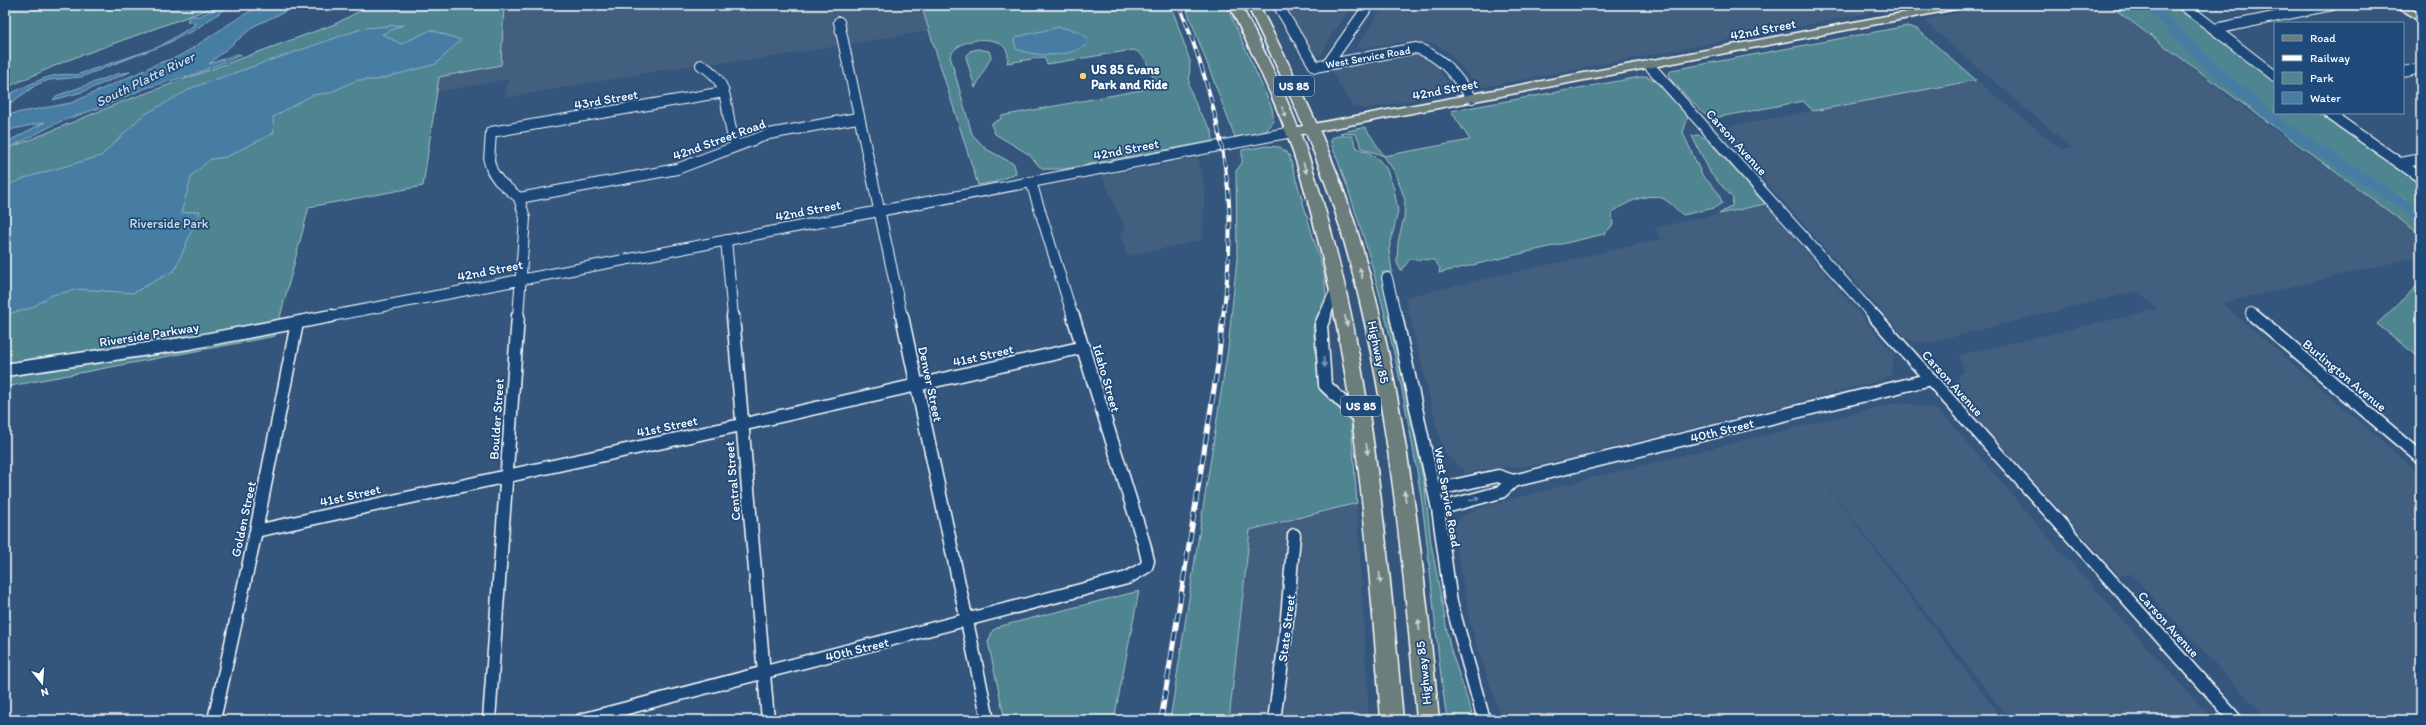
<svg xmlns="http://www.w3.org/2000/svg" width="2426" height="725" font-family="Itim,sans-serif">
<style>
.built{fill:#435e7f}
.green{fill:#508491;stroke:#a8c2c8}
.water{fill:#467da3;stroke:#90b1c8}
.lines{fill:none;stroke-linecap:round;stroke-linejoin:round}
.canal{stroke:#467da3;stroke-width:10}
.minor-far1-casing{stroke:#fff;stroke-width:12}
.minor-casing{stroke:#fff;stroke-width:15}
.major-casing{stroke:#fff;stroke-width:3}
.highway-casing{stroke:#fff;stroke-width:3}
.minor-far1{stroke:#1f4a7a;stroke-width:10}
.minor{stroke:#1f4a7a;stroke-width:12}
.major{fill:#6c7e7c;fill-rule:evenodd}
.highway{fill:#6c7e7c;fill-rule:evenodd}
.rail-far1-casing{stroke:#fff;stroke-width:4}
.rail-casing{stroke:#fff;stroke-width:5}
.rail-far1{stroke:#1f4a7a;stroke-width:2.5;stroke-dasharray:8;stroke-linecap:butt}
.rail{stroke:#1f4a7a;stroke-width:3.5;stroke-dasharray:10;stroke-linecap:butt}
.oneway{fill:#ccd2d1}
.oneway2{fill:#7992af}
.poi-dot{fill:#ffd166;stroke:#1f4a7a;stroke-width:1.5}
.labels{text-anchor:middle;stroke-width:3.5;stroke-linejoin:round;paint-order:stroke}
.far-street-label{font-size:11px;fill:#fff;stroke:#1f4a7a}
.shield{fill:#1f4a7a;stroke:#bcc9d7;stroke-width:1}
.shield-label{font-size:12px;font-weight:bold;fill:#fff}
.street-label{font-size:13px;fill:#fff;stroke:#1f4a7a}
.poi-label{font-size:13px;font-weight:bold;fill:#fff;stroke:#1f4a7a;text-anchor:start}
.park-label{font-size:13px;fill:#d3e0e4;stroke:#1f4a7a}
.water-label{font-size:14px;font-style:italic;fill:#d1dee8;stroke:#1f4a7a}
</style>
<rect width="100%" height="100%" fill="#34567d"/>
<filter id="ink" filterUnits="userSpaceOnUse"><feTurbulence type="fractalNoise" baseFrequency=".025" numOctaves="2"/><feDisplacementMap in="SourceGraphic" scale="8" xChannelSelector="R" yChannelSelector="G"/><feConvolveMatrix kernelMatrix="1 2 1 2 8 2 1 2 1" color-interpolation-filters="sRGB"/></filter>
<g filter="url(#ink)">
<!-- built -->
<path class="built" d="M 504,5 L 921,5 L 928,31 L 764,58 L 680,67 L 505,98 L 508,79 L 437,92 L 439,77 L 501,65 Z
M 1286,5 L 1353,5 L 1333,33 L 1321,56 L 1314,55 Z
M 1384,5 L 1910,5 L 1484,87 L 1475,84 L 1450,53 L 1435,44 L 1403,42 L 1355,49 Z
M 1999,5 L 2109,5 L 2250,112 L 2421,235 L 2421,256 L 2222,303 L 2421,475 L 2421,720 L 2268,720 L 2131,574 L 2120,576 L 1965,407 L 1955,383 L 1964,370 L 1959,355 L 2157,309 L 2137,291 L 1931,342 L 1915,342 L 1905,337 L 1722,133 L 1730,126 L 1976,80 L 2062,150 L 2072,148 L 1927,24 L 1926,21 L 1930,18 Z
M 1410,54 L 1425,56 L 1435,63 L 1452,90 L 1441,95 L 1365,109 L 1352,106 L 1330,69 Z
M 1198,158 L 1205,186 L 1202,240 L 1127,256 L 1120,232 L 1126,230 L 1102,176 Z
M 1765,204 L 1894,354 L 1891,375 L 1882,380 L 1791,404 L 1541,465 L 1486,469 L 1464,474 L 1465,471 L 1443,452 L 1405,297 L 1662,239 L 1654,228 Z
M 1900,402 L 1935,409 L 1948,420 L 2062,553 L 2213,720 L 2010,720 L 1806,459 L 2003,720 L 1502,720 L 1471,627 L 1453,529 L 1461,516 L 1483,507 L 1591,478 Z
M 1357,503 L 1369,720 L 1229,720 L 1250,530 Z"/>
<!-- green -->
<path class="green" d="M 5,5 L 220,5 L 68,60 L 5,88 Z
M 371,5 L 504,5 L 501,65 L 439,77 L 423,186 L 309,207 L 275,336 L 5,387 L 5,150 L 119,103 L 335,24 Z
M 921,5 L 1171,5 L 1190,61 L 1189,86 L 1198,110 L 1212,131 L 1213,141 L 1065,169 L 1044,169 L 1039,166 L 1030,155 L 995,134 L 991,124 L 1001,119 L 1001,116 L 1152,88 L 1155,83 C 1150,71 1146,53 1133,50 L 1047,64 L 1044,57 L 1007,63 C 1016,34 962,32 950,56 L 972,134 L 986,149 L 1014,164 L 1016,173 L 995,182 L 978,185 Z
M 1185,5 L 1226,5 L 1272,108 L 1274,122 L 1265,132 L 1235,137 Z
M 2109,5 L 2145,5 L 2207,66 L 2283,129 L 2406,208 L 2421,223 L 2421,235 Z
M 2154,5 L 2173,5 L 2275,82 L 2275,113 L 2318,113 L 2421,185 L 2421,213 L 2408,201 L 2283,124 L 2208,60 Z
M 1907,26 L 1917,29 L 1976,80 L 1813,111 L 1803,101 L 1714,118 L 1703,113 L 1671,80 L 1669,73 L 1672,70 Z
M 978,49 L 989,51 L 991,57 L 975,88 L 966,57 L 970,51 Z
M 1646,76 L 1655,80 L 1688,116 L 1683,133 L 1702,175 L 1718,192 L 1722,203 L 1714,208 L 1683,215 C 1677,210 1671,203 1664,199 C 1649,191 1624,203 1612,213 L 1613,225 L 1604,234 L 1439,273 L 1440,268 L 1434,260 L 1410,259 L 1401,271 L 1397,263 L 1398,242 L 1404,218 L 1405,200 L 1396,174 L 1384,156 L 1362,148 L 1356,134 L 1340,133 L 1365,127 L 1384,156 L 1470,140 L 1451,111 Z
M 1698,135 L 1706,138 L 1765,204 L 1719,214 L 1732,206 L 1733,198 L 1711,174 L 1692,136 Z
M 1338,136 L 1352,136 L 1357,148 L 1370,153 L 1379,160 L 1386,168 L 1394,189 L 1398,211 L 1389,250 L 1392,272 L 1382,272 L 1425,488 L 1431,543 L 1450,647 L 1474,720 L 1447,720 C 1434,637 1431,553 1417,471 C 1398,359 1372,248 1331,143 L 1331,138 Z
M 1267,146 L 1280,147 L 1289,155 L 1324,274 L 1326,296 L 1313,327 L 1320,387 L 1351,422 L 1357,503 L 1250,530 L 1229,720 L 1170,720 L 1228,348 L 1237,258 L 1236,171 L 1242,163 L 1242,150 Z
M 2421,282 L 2421,359 L 2377,324 Z
M 1139,591 L 1114,720 L 1005,720 L 988,642 L 993,630 L 1001,626 Z"/>
<!-- water -->
<path class="water" d="M 223,5 L 231,5 L 193,31 L 166,44 L 81,77 L 49,80 L 36,85 L 5,107 L 5,103 L 11,98 L 5,99 L 5,96 C 29,86 49,71 76,75 L 159,47 L 196,24 L 187,21 L 189,16 L 199,16 Z
M 263,5 L 299,5 L 254,26 L 209,64 L 237,54 L 242,55 L 192,75 L 146,88 L 102,107 L 59,122 L 5,150 L 5,143 L 45,122 L 5,131 L 5,115 L 71,103 L 147,69 C 158,61 170,61 181,55 C 209,39 234,18 263,5 Z
M 403,25 L 382,34 L 401,44 L 431,30 L 461,40 L 436,64 L 376,80 L 357,80 L 329,93 L 312,95 L 273,117 L 274,133 L 226,157 L 211,159 L 192,175 L 181,213 L 200,211 L 175,270 L 133,293 L 79,289 L 52,295 L 31,308 L 5,315 L 5,186 L 28,177 L 101,156 L 142,116 L 194,87 L 364,28 Z
M 1059,27 L 1078,31 L 1087,38 L 1086,45 C 1068,58 1036,57 1016,49 L 1014,41 L 1016,37 Z
M 130,72 L 82,92 L 53,100 L 56,96 L 117,74 Z"/>
<g class="lines">
<!-- canal -->
<path class="canal" d="M 2150,5 L 2208,64 L 2284,128 L 2410,208 L 2421,219"/>
<!-- minor-far1 casing -->
<g class="minor-far1-casing">
<path id="minor-far1" d="M 1278,5 L 1315,67 L 1416,48 C 1443,56 1456,77 1472,98
M 2183,5 L 2275,76
M 839,22 L 902,317
M 2215,29 L 2332,5
M 701,65 C 735,83 722,115 736,145
M 1327,65 L 1369,5
M 1649,65 L 1875,317
M 2403,72 L 2421,68
M 2328,113 L 2421,178
M 2401,163 L 2421,159
M 1031,182 L 1073,317
M 519,198 L 677,169 L 769,134 L 857,118
M 726,240 L 733,317
M 1387,278 L 1396,317
M 2251,313 L 2255,317
M 326,317 L 1292,132
M 518,317 L 525,218 L 519,198 L 499,181 L 492,171 L 489,161 L 491,132 L 724,92
M 1324,317 L 1337,287"/>
</g>
<!-- minor casing -->
<g class="minor-casing">
<path id="minor" d="M 733,316 L 768,720
M 902,316 L 988,720
M 1325,316 L 1321,325 L 1325,385 L 1362,421
M 1396,316 L 1438,509 L 1451,602 L 1484,720
M 1874,316 L 2236,720
M 2254,316 L 2421,458
M 5,370 L 189,343 L 331,316
M 1434,490 L 1498,476 L 1513,481 L 1931,379
M 1438,509 L 1501,492 L 1513,481
M 256,531 L 741,425 L 1084,347
M 214,720 L 256,531 L 297,323
M 489,720 L 518,316
M 581,720 L 1127,578 L 1146,567 L 1148,561 L 1144,544 L 1073,316
M 1274,720 L 1285,641 L 1294,535"/>
</g>
<!-- major casing -->
<g class="major-casing">
<path id="major" d="M 1944,5 L 1966,5 L 1961,8 L 1292,136 L 1286,132 L 1292,128 Z
M 2393,5 L 2405,5 L 2421,14 L 2421,22 Z"/>
</g>
<!-- highway casing -->
<g class="highway-casing">
<path id="highway" d="M 1229,5 L 1241,5 C 1267,56 1292,107 1310,161 C 1370,342 1386,532 1403,720 L 1381,720 C 1367,532 1353,342 1296,161 C 1279,107 1253,56 1229,5 Z
M 1247,5 L 1259,5 C 1295,76 1331,148 1355,224 C 1405,385 1422,553 1439,720 L 1417,720 C 1402,553 1388,385 1339,224 C 1316,148 1282,76 1247,5 Z"/>
</g>
<!-- minor-far1 -->
<use href="#minor-far1" class="minor-far1"/>
<!-- minor -->
<use href="#minor" class="minor"/>
<!-- major -->
<use href="#major" class="major"/>
<!-- highway -->
<use href="#highway" class="highway"/>
<!-- rail-far1 casing -->
<g class="rail-far1-casing">
<path id="rail-far1" d="M 1179,5 C 1203,64 1221,126 1228,189 C 1232,232 1228,275 1223,317"/>
</g>
<!-- rail casing -->
<g class="rail-casing">
<path id="rail" d="M 1161,720 L 1218,364 L 1223,316"/>
</g>
<!-- rail-far1 -->
<use href="#rail-far1" class="rail-far1"/>
<!-- rail -->
<use href="#rail" class="rail"/>
</g>
<!-- one-way arrows -->
<defs><path id="oneway-solid" d="M-6-.8H1V-3.2L6.5 0L1 3.2V.8H-6Z"/></defs>
<g class="oneway">
<use href="#oneway-solid" transform="translate(1284 112) rotate(68)"/>
<use href="#oneway-solid" transform="translate(1305 168) rotate(73)"/>
<use href="#oneway-solid" transform="translate(1361 273) rotate(-104)"/>
<use href="#oneway-solid" transform="translate(1346 321) rotate(78)"/>
<use href="#oneway-solid" transform="translate(1367 449) rotate(82)"/>
<use href="#oneway-solid" transform="translate(1405 496) rotate(-98)"/>
<use href="#oneway-solid" transform="translate(1380 578) rotate(85)"/>
<use href="#oneway-solid" transform="translate(1419 625) rotate(-96)"/>
</g>
<g class="oneway2">
<use href="#oneway-solid" transform="translate(1324 362) rotate(85)"/>
<use href="#oneway-solid" transform="translate(1475 499) rotate(-13)"/>
</g>
</g>
<!-- markers -->
<circle class="poi-dot" cx="1083" cy="76" r="4"/>
<g class="labels">
<!-- far-street labels -->
<g class="far-street-label">
<text transform="translate(1368 57) rotate(-10)" y="4">West Service Road</text>
</g>
<!-- shield labels -->
<g class="shield">
<rect x="1274" y="76" width="40" height="20" rx="3"/>
<rect x="1341" y="396" width="40" height="20" rx="3"/>
</g>
<g class="shield-label">
<text x="1294" y="90">US 85</text>
<text x="1361" y="410">US 85</text>
</g>
<!-- street labels -->
<g class="street-label">
<text transform="translate(1763 29) rotate(-11)" y="5">42nd Street</text>
<text transform="translate(1445 89) rotate(-11)" y="5">42nd Street</text>
<text transform="translate(606 99) rotate(-10)" y="5">43rd Street</text>
<text transform="translate(719 139) rotate(-20)" y="5">42nd Street Road</text>
<text transform="translate(1737 142) rotate(48)" y="5">Carson Avenue</text>
<text transform="translate(1126 149) rotate(-11)" y="5">42nd Street</text>
<text transform="translate(808 210) rotate(-11)" y="5">42nd Street</text>
<text transform="translate(490 270) rotate(-11)" y="5">42nd Street</text>
<text transform="translate(149 334) rotate(-9)" y="5">Riverside Parkway</text>
<text transform="translate(1379 352) rotate(78)" y="5">Highway 85</text>
<text transform="translate(983 355) rotate(-13)" y="5">41st Street</text>
<text transform="translate(2345 375) rotate(40)" y="5">Burlington Avenue</text>
<text transform="translate(1107 378) rotate(74)" y="5">Idaho Street</text>
<text transform="translate(1953 383) rotate(48)" y="5">Carson Avenue</text>
<text transform="translate(931 384) rotate(78)" y="5">Denver Street</text>
<text transform="translate(496 419) rotate(-86)" y="5">Boulder Street</text>
<text transform="translate(667 426) rotate(-12)" y="5">41st Street</text>
<text transform="translate(1722 430) rotate(-14)" y="5">40th Street</text>
<text transform="translate(732 481) rotate(-95)" y="5">Central Street</text>
<text transform="translate(350 495) rotate(-13)" y="5">41st Street</text>
<text transform="translate(1448 497) rotate(80)" y="5">West Service Road</text>
<text transform="translate(243 519) rotate(-78)" y="5">Golden Street</text>
<text transform="translate(2169 624) rotate(48)" y="5">Carson Avenue</text>
<text transform="translate(1286 628) rotate(-83)" y="5">State Street</text>
<text transform="translate(857 649) rotate(-14)" y="5">40th Street</text>
<text transform="translate(1423 673) rotate(-96)" y="5">Highway 85</text>
</g>
<!-- poi labels -->
<g class="poi-label">
<text x="1091" y="74">US 85 Evans<tspan x="1091" dy="15">Park and Ride</tspan></text>
</g>
<!-- park labels -->
<g class="park-label">
<text x="169" y="228">Riverside Park</text>
</g>
<!-- water labels -->
<g class="water-label">
<text transform="translate(145 79) rotate(-26)" y="5">South Platte River</text>
</g>
</g>
<!-- margin -->
<rect width="2426" height="725" fill="none" stroke="#1f4a7a" stroke-width="20"/>
<rect x="10" y="10" width="2406" height="705" fill="none" stroke="#fff" stroke-width="1.5" filter="url(#ink)"/>
<!-- legend -->
<rect x="2274" y="22" width="130" height="92" fill="#1f4a7a" stroke="#7992af"/>
<rect x="2282" y="35" width="20" height="6" fill="#6c7e7c" stroke="#7992af"/>
<text x="2310" y="42" font-size="12" fill="#ffffff">Road</text>
<rect x="2282" y="55" width="20" height="6" fill="#ffffff" stroke="#7992af"/>
<text x="2310" y="62" font-size="12" fill="#ffffff">Railway</text>
<rect x="2282" y="72" width="20" height="12" fill="#508491" stroke="#7992af"/>
<text x="2310" y="82" font-size="12" fill="#ffffff">Park</text>
<rect x="2282" y="92" width="20" height="12" fill="#467da3" stroke="#7992af"/>
<text x="2310" y="102" font-size="12" fill="#ffffff">Water</text>
<!-- north arrow -->
<g transform="translate(42 683) rotate(163)" stroke="#1f4a7a" stroke-width="3" paint-order="stroke">
<path d="M0-3L7 15L0 10L-7 15Z" fill="#ffffff"/>
<text y="-6" font-size="11" font-weight="bold" text-anchor="middle" fill="#ffffff">N</text>
</g>
</svg>
